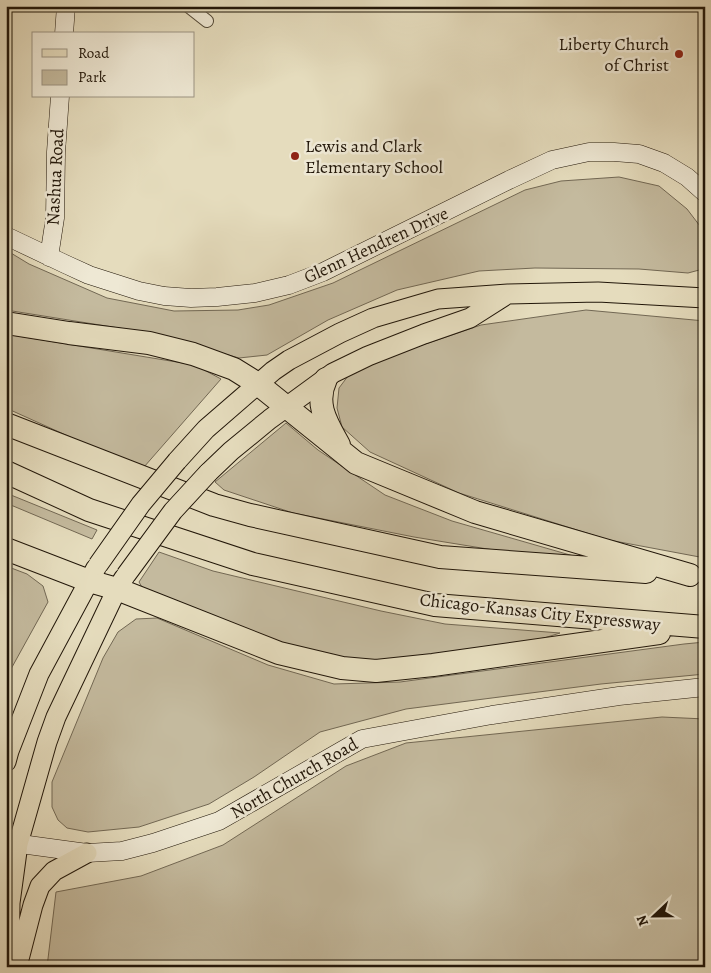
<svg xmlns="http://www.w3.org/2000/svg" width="711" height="973" font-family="Alegreya,serif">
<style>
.green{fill:#c4ba9e;stroke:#726854}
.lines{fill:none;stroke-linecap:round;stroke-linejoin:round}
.street-casing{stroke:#524836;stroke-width:14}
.secondary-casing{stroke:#211609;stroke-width:19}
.primary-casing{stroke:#211609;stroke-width:21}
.highway-casing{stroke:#211609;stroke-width:24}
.street{stroke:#eee8d4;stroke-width:12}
.secondary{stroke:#eee8d4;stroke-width:18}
.primary{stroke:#e5dcbd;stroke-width:19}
.highway{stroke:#e5dcbd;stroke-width:22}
.primary-bridge-casing{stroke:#211609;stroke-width:21;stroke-linecap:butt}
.primary-bridge{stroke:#e5dcbd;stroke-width:19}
.poi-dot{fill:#8f2418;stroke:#eee8d4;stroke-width:2}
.labels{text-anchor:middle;stroke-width:5;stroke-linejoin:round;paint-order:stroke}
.poi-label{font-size:18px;fill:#211609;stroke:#eee8d4;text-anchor:end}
.street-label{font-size:18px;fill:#211609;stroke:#eee8d4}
</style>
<rect width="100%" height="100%" fill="#e5dcbd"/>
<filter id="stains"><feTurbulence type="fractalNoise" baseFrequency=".004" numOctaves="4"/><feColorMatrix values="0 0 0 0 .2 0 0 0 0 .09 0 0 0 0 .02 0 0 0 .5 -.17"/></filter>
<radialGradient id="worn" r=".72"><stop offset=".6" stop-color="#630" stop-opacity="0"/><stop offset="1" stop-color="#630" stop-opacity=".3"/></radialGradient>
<!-- green -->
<path class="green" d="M 619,177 L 659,186 L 687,209 L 703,230 L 705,234 L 705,266 L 703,269 L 688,273 L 639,269 L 535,268 L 479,271 L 397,290 L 328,320 L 267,355 L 239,358 L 150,333 L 6,310 L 6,250 L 29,264 L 107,298 L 174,311 L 238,310 L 269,305 L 333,283 L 525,190 L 561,181 Z
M 586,310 L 705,321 L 705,558 L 609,540 L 459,493 L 370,452 L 342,427 L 337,408 L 339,388 L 348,376 L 384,358 L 481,325 Z
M 6,334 L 195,365 L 221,379 L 144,467 L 90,446 L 6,408 Z
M 286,423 L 318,450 L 385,495 L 452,521 L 577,557 L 506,552 L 414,537 L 293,513 L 224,490 L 215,482 Z
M 6,493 L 97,530 L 92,539 L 6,503 Z
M 159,552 L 213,571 L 381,611 L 445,624 L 560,633 L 544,638 L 466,653 L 356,662 L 287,646 L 143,589 L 139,582 Z
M 6,566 L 27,574 L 43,586 L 48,602 L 6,678 Z
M 157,618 L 268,665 L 334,684 L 400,682 L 684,644 L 705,642 L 705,674 L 601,684 L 406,709 L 320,732 L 254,777 L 209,804 L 139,827 L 88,832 L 67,828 L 58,820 L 52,807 L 52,782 L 103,658 L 118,632 L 136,619 Z
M 662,717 L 705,719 L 705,967 L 47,967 L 56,892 L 141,876 L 223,845 L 346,766 L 406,743 Z"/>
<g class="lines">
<!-- street casing -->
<g class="street-casing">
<path id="street" d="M 188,6 L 207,21"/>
</g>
<!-- secondary casing -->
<g class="secondary-casing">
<path id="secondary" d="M 64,34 L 66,6
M 6,236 L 65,264 L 89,275 L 139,291 L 164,296 L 191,298 L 217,297 L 255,293 L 289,285 L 323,272 L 509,180 L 552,160 L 589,152 L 614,152 L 639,154 L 664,163 L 687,177 L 705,193
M 49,257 L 55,218 L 56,152 L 60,96
M 6,842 L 87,853 L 122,851 L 153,843 L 219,821 L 362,739 L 492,715 L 619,696 L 705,687"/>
</g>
<!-- primary casing -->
<g class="primary-casing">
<path id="primary" d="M 177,461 L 206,429 L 273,371 L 289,360 L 340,333 L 373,318 L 438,299 L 508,294 L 598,292 L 705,298
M 208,473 L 231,451 L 270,419 L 333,373 L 368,356 L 424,334 L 470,318 L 506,295
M 6,762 L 9,751 L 39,674 L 96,568
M 9,967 L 10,903 L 18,844 L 47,742 L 56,717 L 117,589 L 124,578
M 17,967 L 33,905 L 40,886 L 54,871 L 87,853"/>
</g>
<!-- highway casing -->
<g class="highway-casing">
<path id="highway" d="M 6,323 L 69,333 L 149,343 L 193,354 L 234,369 L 258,384 L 356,463 L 475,512 L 690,575
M 326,379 C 314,404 327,423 339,445
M 6,424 L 214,505 L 250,515 L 440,557 L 646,572
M 6,472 L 89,510 L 253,564 L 435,605 L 705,627
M 6,549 L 89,581 L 117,589 L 279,653 L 342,668 L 376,671 L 433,665 L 659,633"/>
</g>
<!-- street -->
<use href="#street" class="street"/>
<!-- secondary -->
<use href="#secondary" class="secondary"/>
<!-- primary -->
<use href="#primary" class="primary"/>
<!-- highway -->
<use href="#highway" class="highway"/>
<!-- primary-bridge casing -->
<g class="primary-bridge-casing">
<path id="primary-bridge" d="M 98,565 L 141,504 L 177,461
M 126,575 L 173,511 L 208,473"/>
</g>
<!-- primary-bridge -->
<use href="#primary-bridge" class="primary-bridge"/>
</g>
<!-- markers -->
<g class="poi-dot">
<circle cx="679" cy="54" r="5"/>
<circle cx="295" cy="156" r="5"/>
</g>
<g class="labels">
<!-- poi labels -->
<g class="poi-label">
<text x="669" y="50">Liberty Church<tspan x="669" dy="21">of Christ</tspan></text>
<text x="305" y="152" text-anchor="start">Lewis and Clark<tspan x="305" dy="21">Elementary School</tspan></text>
</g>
<!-- street labels -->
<g class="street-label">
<text transform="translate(55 177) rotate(-87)" y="6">Nashua Road</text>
<text transform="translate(376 245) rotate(-25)" y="6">Glenn Hendren Drive</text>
<text transform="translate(540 612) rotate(6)" y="6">Chicago-Kansas City Expressway</text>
<text transform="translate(294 778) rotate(-30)" y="6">North Church Road</text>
</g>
</g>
<!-- margin -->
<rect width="711" height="973" fill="none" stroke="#e5dcbd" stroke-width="25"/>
<rect x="8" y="8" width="696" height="958" fill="none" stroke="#211609" stroke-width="2.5"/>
<rect x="12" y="12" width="686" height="948" fill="none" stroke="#211609"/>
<!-- legend -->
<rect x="32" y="32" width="162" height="65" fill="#eee8d4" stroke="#9c9483"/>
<rect x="42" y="49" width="25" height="8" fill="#e5dcbd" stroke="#9c9483"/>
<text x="78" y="58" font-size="15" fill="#211609">Road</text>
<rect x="42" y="70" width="25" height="15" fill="#c4ba9e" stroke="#9c9483"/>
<text x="78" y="82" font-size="15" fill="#211609">Park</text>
<!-- north arrow -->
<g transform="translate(654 916) rotate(248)" stroke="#eee8d4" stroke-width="4" paint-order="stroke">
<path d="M0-4L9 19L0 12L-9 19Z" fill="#211609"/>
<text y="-8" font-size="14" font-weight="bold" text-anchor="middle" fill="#211609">N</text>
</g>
<rect width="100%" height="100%" filter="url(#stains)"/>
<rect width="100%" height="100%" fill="url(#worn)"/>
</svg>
